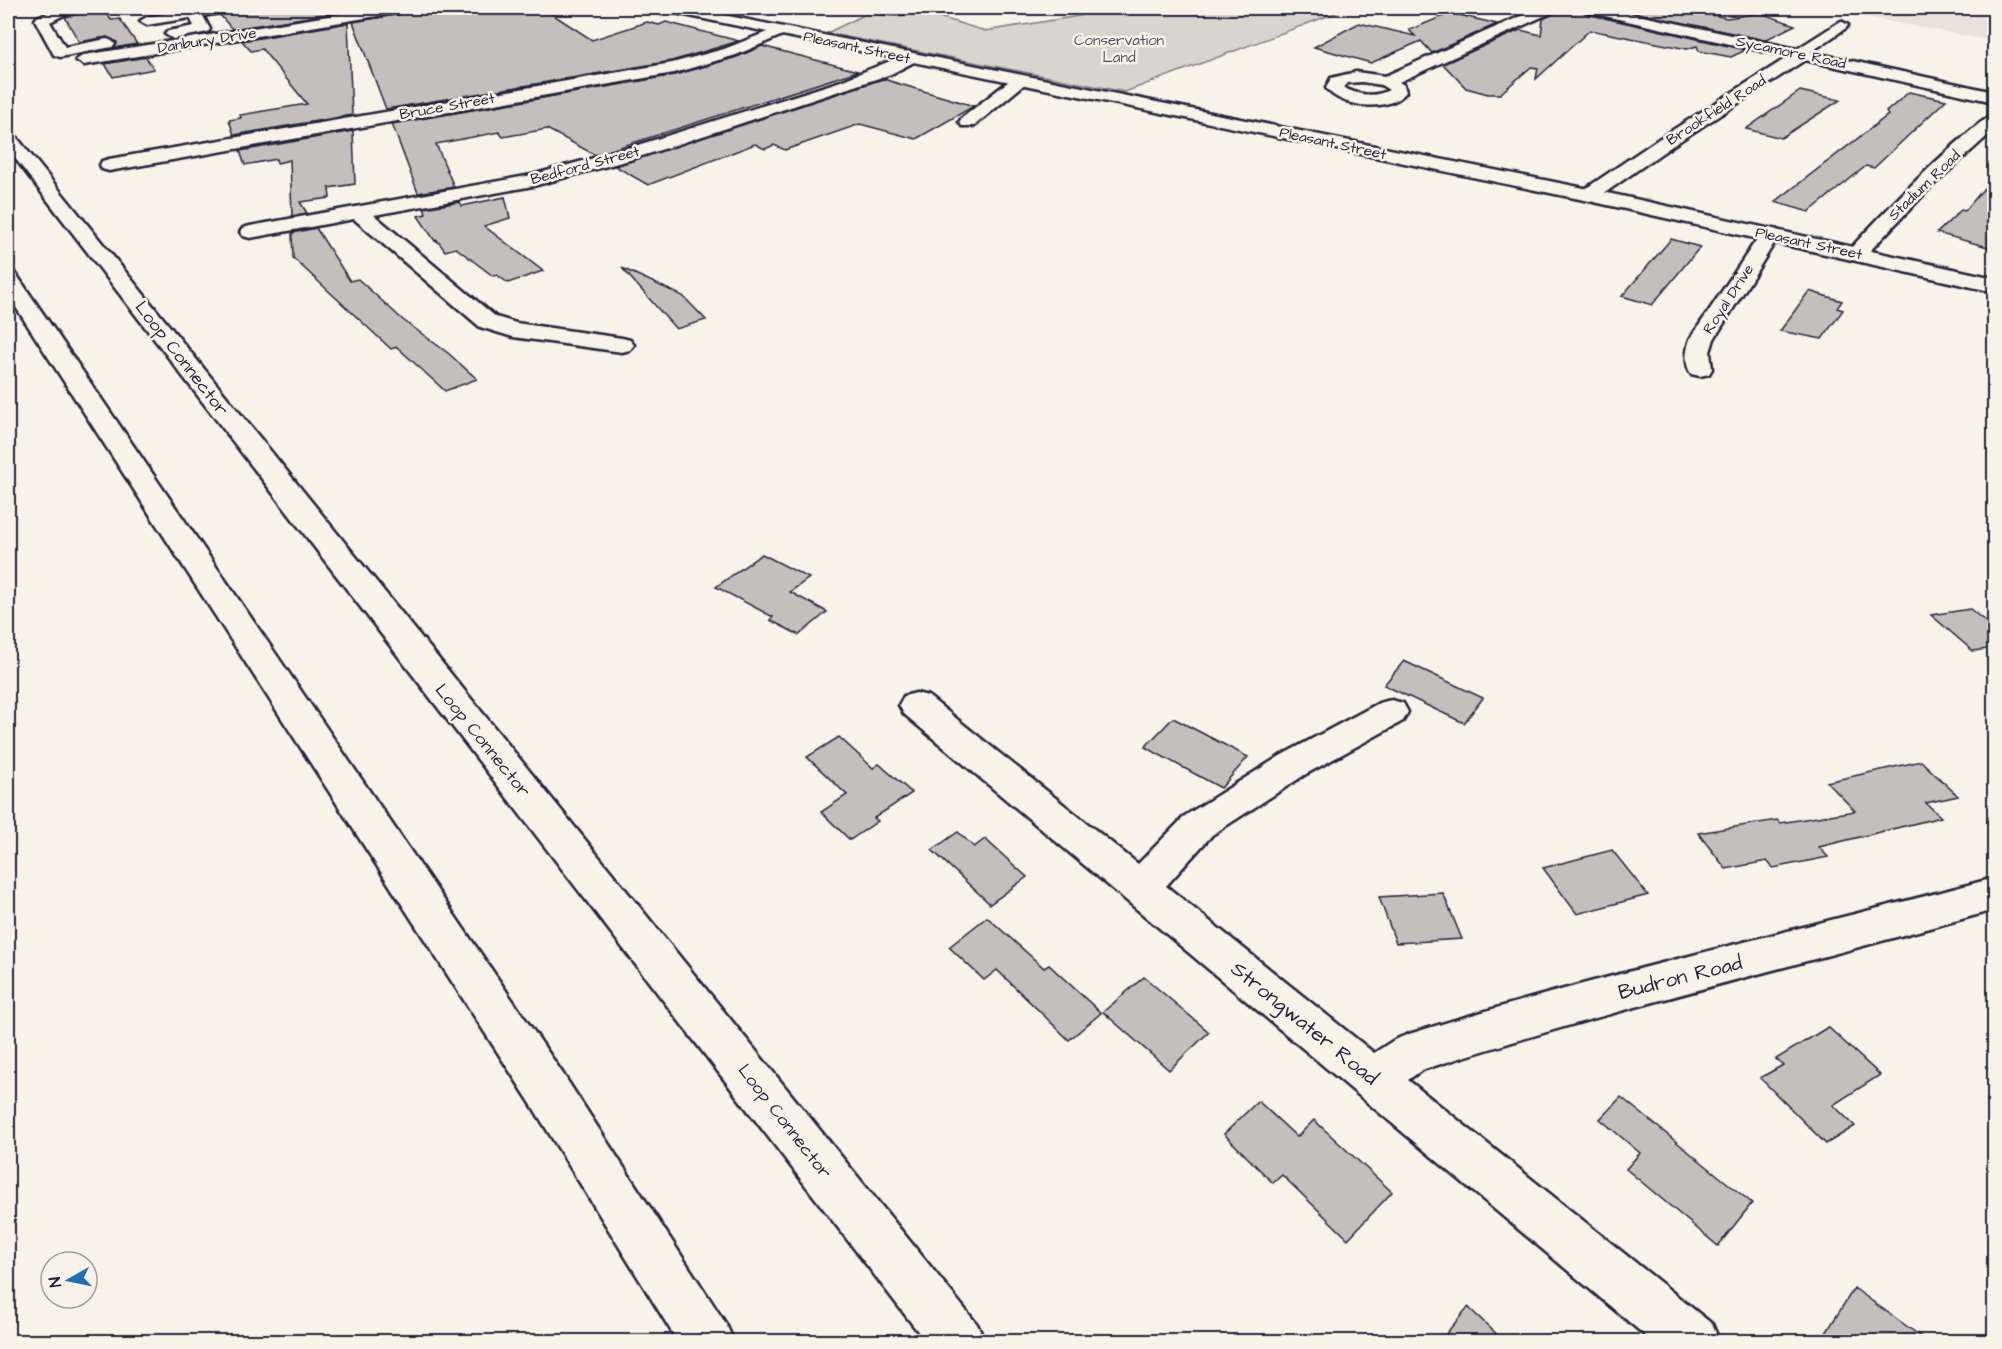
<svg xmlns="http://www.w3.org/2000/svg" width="2002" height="1349" font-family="'Architects Daughter',sans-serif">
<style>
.built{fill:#e7e3db}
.green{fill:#d8d5cf;stroke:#7d7c85;stroke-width:1.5}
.building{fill:#c2bfbd;stroke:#22223b;stroke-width:1.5}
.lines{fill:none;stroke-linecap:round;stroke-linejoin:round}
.minor-casing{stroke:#22223b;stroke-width:5}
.major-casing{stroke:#22223b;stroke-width:5}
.highway-casing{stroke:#22223b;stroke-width:5}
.minor{fill:#f7f3e8;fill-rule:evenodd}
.major{fill:#f7f3e8;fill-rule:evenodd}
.highway{fill:#f7f3e8;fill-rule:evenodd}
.labels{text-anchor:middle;stroke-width:5;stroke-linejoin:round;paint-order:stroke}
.far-street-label{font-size:15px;fill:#22223b;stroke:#f7f3e8}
.far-park-label{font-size:15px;fill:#504f60;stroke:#f7f3e8}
.street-label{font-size:18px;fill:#22223b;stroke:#f7f3e8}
.near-street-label{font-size:21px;fill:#22223b;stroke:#f7f3e8}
</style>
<rect width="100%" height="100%" fill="#f7f3e8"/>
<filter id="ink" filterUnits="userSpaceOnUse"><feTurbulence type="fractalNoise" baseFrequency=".0167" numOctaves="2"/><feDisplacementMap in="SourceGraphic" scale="12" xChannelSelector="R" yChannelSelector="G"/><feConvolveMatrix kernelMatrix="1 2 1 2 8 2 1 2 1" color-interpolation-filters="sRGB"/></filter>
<g filter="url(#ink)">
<!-- built -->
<path class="built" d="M 1817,8 L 1994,8 L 1994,41 Z"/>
<!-- green -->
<path class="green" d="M 1102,8 L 1349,8 L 1125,92 L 827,33 L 870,12 L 920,11 L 985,31 L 1079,16 Z"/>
<!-- building -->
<path class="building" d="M 259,8 L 347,8 L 347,11 L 232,29 L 220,15 Z
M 410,8 L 543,8 L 592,40 L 647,22 L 659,25 L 666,22 L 739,41 L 672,61 L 386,109 L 353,22 L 401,14 Z
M 1559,8 L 1578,8 L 1587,14 L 1746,50 L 1731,57 L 1699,51 L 1697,46 L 1687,49 L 1590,30 L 1536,79 L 1538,68 L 1531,67 L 1500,94 L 1488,94 L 1466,88 L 1443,64 L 1520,30 L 1541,35 L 1543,19 L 1556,13 Z
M 1613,8 L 1679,8 L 1727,18 L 1761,13 L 1795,25 L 1765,40 Z
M 104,9 L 111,20 L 120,19 L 137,44 L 114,48 L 117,42 L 107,37 L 79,42 L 65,17 Z
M 1451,13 L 1497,24 L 1432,53 L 1421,41 L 1371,63 L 1314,47 L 1359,23 L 1415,36 L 1409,30 Z
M 348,23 L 352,115 L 234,135 L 229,120 L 241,118 L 240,115 L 307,104 L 262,49 L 251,51 L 242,41 Z
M 762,46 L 858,71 L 595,155 L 547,129 L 503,137 L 499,132 L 436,144 L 454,187 L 418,193 L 392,124 L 675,75 L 737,57 Z
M 146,57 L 154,69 L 113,77 L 105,64 Z
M 883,79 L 974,106 L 916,139 L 860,124 L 785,150 L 774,145 L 765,149 L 755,144 L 648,185 L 615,166 Z
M 1800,91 L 1840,100 L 1781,138 L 1746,129 Z
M 1909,92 L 1946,100 L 1874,168 L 1866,166 L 1809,212 L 1775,202 L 1888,115 L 1886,112 Z
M 353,131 L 355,184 L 329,188 L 330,198 L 300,202 L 307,213 L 292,216 L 290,160 L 277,163 L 276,159 L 245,165 L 240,151 Z
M 1995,175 L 1995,249 L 1937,233 L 1961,210 L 1965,211 Z
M 505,197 L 510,218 L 484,226 L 543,271 L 508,283 L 497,275 L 493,276 L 456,248 L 445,251 L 437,240 L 435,241 L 418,216 L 426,214 L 424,208 L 460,202 L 462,206 Z
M 316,228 L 350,281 L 358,279 L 403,320 L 448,353 L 477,379 L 445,391 L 397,347 L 391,349 L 293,258 L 292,233 Z
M 1671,239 L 1700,247 L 1652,305 L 1622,296 Z
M 622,268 L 683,296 L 706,320 L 676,329 Z
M 1809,291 L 1842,301 L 1837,308 L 1843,310 L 1822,339 L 1780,331 Z
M 762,554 L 809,578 L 790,592 L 827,612 L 799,635 L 770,620 L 773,617 L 716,587 Z
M 1970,609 L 1995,629 L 1995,648 L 1973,651 L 1931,615 Z
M 1404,661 L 1483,698 L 1464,723 L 1384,685 Z
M 1173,718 L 1248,757 L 1221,788 L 1145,747 Z
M 839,737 L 873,768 L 879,764 L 912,793 L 874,818 L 878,821 L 850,840 L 821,812 L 847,795 L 807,757 Z
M 1921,761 L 1958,796 L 1926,803 L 1941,817 L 1819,847 L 1828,857 L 1773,868 L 1767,861 L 1726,869 L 1698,833 L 1777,820 L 1780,823 L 1855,811 L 1827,782 Z
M 958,832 L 974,847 L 985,839 L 1027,877 L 990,904 L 932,850 Z
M 1612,850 L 1648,895 L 1577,914 L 1543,868 Z
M 1443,893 L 1462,939 L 1396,943 L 1379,897 Z
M 987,917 L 1044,968 L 1049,965 L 1101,1013 L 1069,1040 L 997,970 L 984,980 L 949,947 Z
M 1144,977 L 1209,1032 L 1169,1070 L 1103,1012 Z
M 1828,1027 L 1880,1075 L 1833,1105 L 1855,1126 L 1826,1144 L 1760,1078 L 1783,1065 L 1776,1059 Z
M 1621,1097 L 1752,1203 L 1718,1246 L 1626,1169 L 1640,1153 L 1600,1119 Z
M 1258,1101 L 1297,1137 L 1314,1120 L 1392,1192 L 1348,1239 L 1282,1175 L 1273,1183 L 1224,1134 Z
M 1854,1288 L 1927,1341 L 1821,1341 Z
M 1468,1307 L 1504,1341 L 1440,1341 Z"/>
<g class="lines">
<!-- minor casing -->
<g class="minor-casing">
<path id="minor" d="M 60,8 L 78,8 L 50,22 L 65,47 L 107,39 L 112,41 L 115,44 L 112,47 L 60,57 L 54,55 L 35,20 L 37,17 Z
M 201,8 L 233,8 L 231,11 L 203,16 L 210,29 L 208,32 L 173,39 L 165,34 L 168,31 L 194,26 L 190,18 L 147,25 L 140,21 L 147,17 Z
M 378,8 L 408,8 L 401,12 L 84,65 L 76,60 L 84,55 Z
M 871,8 L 919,8 C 911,16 879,16 871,8 Z
M 1539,8 L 1557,8 L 1555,11 L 1399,82 L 1404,85 L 1406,92 C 1390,113 1341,108 1326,88 L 1331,78 L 1356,72 L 1385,76 ZM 1362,82 L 1381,85 L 1389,90 C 1375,98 1356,95 1343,87 L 1348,83 Z
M 1580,8 L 1605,8 L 1797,49 L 1841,21 L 1848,25 L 1846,28 L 1811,52 L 1994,92 L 1994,102 L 1805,60 L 1672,146 L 1596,199 L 1582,199 L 1579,195 L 1582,191 L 1660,138 L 1788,57 L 1587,12 Z
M 780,27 L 787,31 L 785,34 L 736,55 L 674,73 L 109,171 L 102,169 L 100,165 L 102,161 L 109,159 L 672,63 L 724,49 Z
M 910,53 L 916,55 L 918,58 L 916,61 L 891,74 L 633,159 L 533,186 L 374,215 L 496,317 L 516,323 L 622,338 L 630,340 L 634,345 L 630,350 L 622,352 L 513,337 L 480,327 L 354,219 L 250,238 L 243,236 L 240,232 L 243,228 L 250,226 L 532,175 L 619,151 L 838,82 Z
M 1020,75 L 1028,80 L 1026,83 L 974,126 L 962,126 L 959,122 L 962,118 L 1014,77 Z
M 1994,116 L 1994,130 L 1930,188 L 1864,257 L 1857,259 L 1850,257 L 1846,253 L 1850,249 C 1885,211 1921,174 1960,140 C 1970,132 1981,119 1994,116 Z
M 1770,228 L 1777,230 L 1780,234 L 1714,339 L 1710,352 L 1712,369 L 1709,374 L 1700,376 L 1691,374 C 1684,363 1686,351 1690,339 L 1763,230 Z
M 916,693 L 928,696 L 1138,864 L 1186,815 L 1280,756 L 1379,703 L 1391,700 L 1403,703 L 1408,712 L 1403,721 L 1306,774 L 1212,835 L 1166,886 L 1374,1053 L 1394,1040 L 1409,1034 C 1602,974 1799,930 1994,878 L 1994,910 C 1804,964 1611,1009 1422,1070 L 1408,1080 L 1712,1324 L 1720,1342 L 1653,1342 L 904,714 L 899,705 L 904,696 Z"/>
</g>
<!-- major casing -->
<g class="major-casing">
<path id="major" d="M 663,8 L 689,8 L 1594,190 L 1994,278 L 1994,292 L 1594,202 L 670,12 Z"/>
</g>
<!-- highway casing -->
<g class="highway-casing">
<path id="highway" d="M 8,133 L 14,134 L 977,1324 L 985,1342 L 926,1342 L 8,149 Z
M 8,272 L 16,274 L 563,1074 L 726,1324 L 734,1342 L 678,1342 L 531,1104 L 8,295 Z"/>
</g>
<!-- minor -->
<use href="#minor" class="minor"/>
<!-- major -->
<use href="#major" class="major"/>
<!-- highway -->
<use href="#highway" class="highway"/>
</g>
</g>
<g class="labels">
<!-- far-street labels -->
<g class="far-street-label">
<text transform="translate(207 40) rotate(-9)" y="5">Danbury Drive</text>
<text transform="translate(857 47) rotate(12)" y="5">Pleasant Street</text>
<text transform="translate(1791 52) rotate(12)" y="5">Sycamore Road</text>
<text transform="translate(447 106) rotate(-10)" y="5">Bruce Street</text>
<text transform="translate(1716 110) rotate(-33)" y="5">Brookfield Road</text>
<text transform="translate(1333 143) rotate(12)" y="5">Pleasant Street</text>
<text transform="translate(585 165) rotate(-15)" y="5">Bedford Street</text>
<text transform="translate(1924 185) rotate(-44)" y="5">Stadium Road</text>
<text transform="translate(1809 243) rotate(12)" y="5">Pleasant Street</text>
<text transform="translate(1728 299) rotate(-57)" y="5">Royal Drive</text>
</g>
<!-- far-park labels -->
<g class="far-park-label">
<text x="1119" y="45">Conservation<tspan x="1119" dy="17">Land</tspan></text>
</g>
<!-- street labels -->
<g class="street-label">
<text transform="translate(182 358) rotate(52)" y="6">Loop Connector</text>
<text transform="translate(483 740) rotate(51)" y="6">Loop Connector</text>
<text transform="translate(785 1121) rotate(52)" y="6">Loop Connector</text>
</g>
<!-- near-street labels -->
<g class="near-street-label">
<text transform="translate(1680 977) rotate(-14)" y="7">Budron Road</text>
<text transform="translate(1305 1023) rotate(39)" y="7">Strongwater Road</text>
</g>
</g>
<!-- margin -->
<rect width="2002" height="1349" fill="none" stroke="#f7f3e8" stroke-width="30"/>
<rect x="15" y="15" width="1972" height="1319" fill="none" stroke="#22223b" stroke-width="2" filter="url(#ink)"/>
<!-- north arrow -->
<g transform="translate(69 1280) rotate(261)"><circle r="28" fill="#f7f3e8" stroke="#a29fa3" stroke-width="1.5"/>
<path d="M0-4.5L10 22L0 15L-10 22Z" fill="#1f6fb2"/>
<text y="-9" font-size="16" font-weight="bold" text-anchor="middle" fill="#22223b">N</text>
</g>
</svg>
